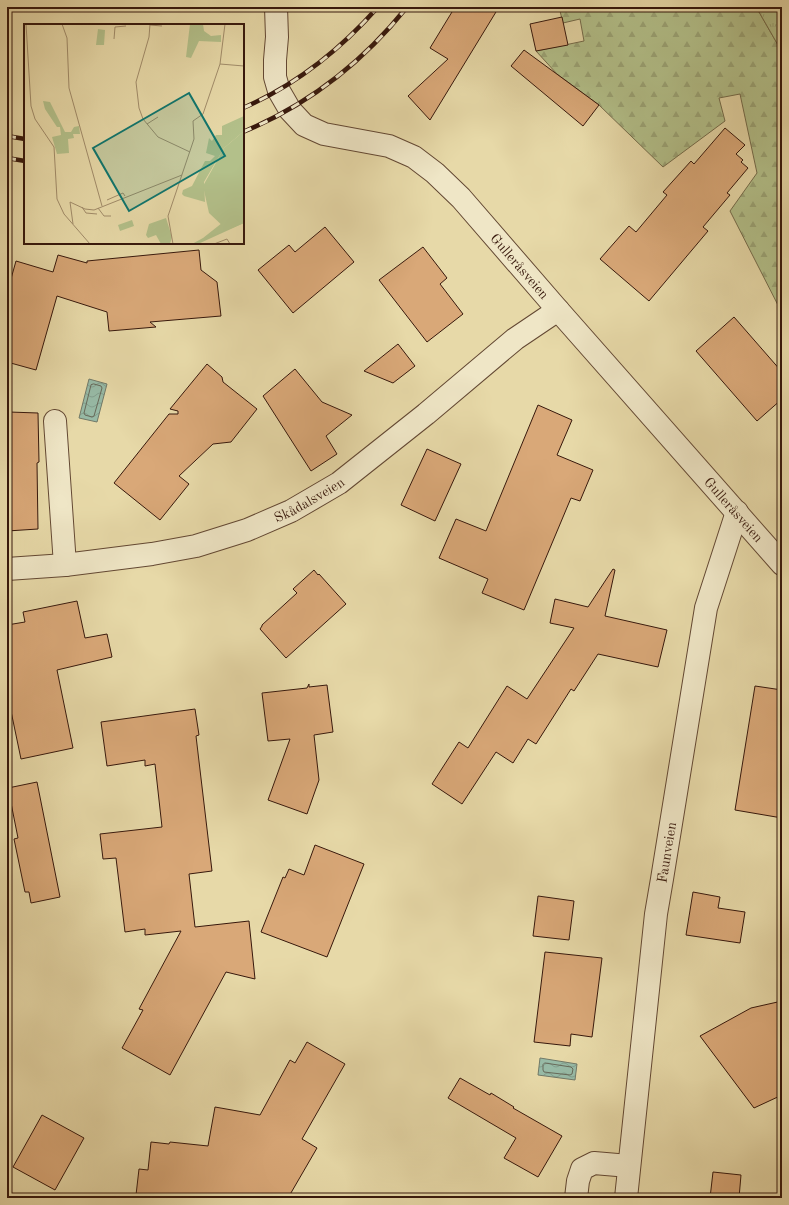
<svg xmlns="http://www.w3.org/2000/svg" width="789" height="1205" font-family="'Old Standard TT',serif">
<style>
.forest{fill:url(#forest-firs);stroke:#756c4b}
.park{fill:url(#park-tufts);stroke:#756c4b}
.water{fill:url(#water-waves);stroke:#717968}
.lines{fill:none;stroke-linecap:round;stroke-linejoin:round}
.shore{stroke:#676959;stroke-width:1}
.building{fill:#d9a878;stroke:#37180c}
.minor-casing{stroke:#634833;stroke-width:24}
.minor{stroke:#efe6c6;stroke-width:22}
.rail-casing{stroke:#37180c;stroke-width:4.5}
.rail{stroke:#efe6c6;stroke-width:3;stroke-dasharray:9;stroke-linecap:butt}
.labels{text-anchor:middle;stroke-width:3;stroke-linejoin:round;paint-order:stroke}
.street-label{font-size:14px;fill:#37180c;stroke:#efe6c6}
.inset-road{fill:none;stroke:#a18c6a;stroke-width:1}
.view{fill:#0f766e;fill-opacity:0.15;stroke:#0f766e;stroke-width:2}
.inset-edge{fill:none;stroke:#37180c;stroke-width:2}
</style>
<defs>
<pattern id="forest-firs" width="22" height="20" patternUnits="userSpaceOnUse"><rect width="22" height="20" fill="#b3c08a"/><path d="M5 1l3.5 6h-7zM16 11l3.5 6h-7z" fill="#9ba476"/></pattern>
<pattern id="park-tufts" width="24" height="20" patternUnits="userSpaceOnUse"><rect width="24" height="20" fill="#b3c08a"/><path d="M3 7l-1-3M5 7V3M7 7l1-3M15 17l-1-3M17 17v-4M19 17l1-3" fill="none" stroke="#9ba476"/></pattern>
<pattern id="water-waves" width="16" height="10" patternUnits="userSpaceOnUse"><rect width="16" height="10" fill="#97baa6"/><path d="M0 5q4-4 8 0t8 0" fill="none" stroke="#839f8e"/></pattern>
</defs>
<rect width="100%" height="100%" fill="#e7d9a8"/>
<filter id="stains"><feTurbulence type="fractalNoise" baseFrequency=".005" numOctaves="4"/><feColorMatrix values="0 0 0 0 .2 0 0 0 0 .09 0 0 0 0 .02 0 0 0 .5 -.17"/></filter>
<radialGradient id="worn" r=".72"><stop offset=".6" stop-color="#630" stop-opacity="0"/><stop offset="1" stop-color="#630" stop-opacity=".3"/></radialGradient>
<!-- forest -->
<path class="forest" d="M 559,7 L 754,7 L 759,12 L 782,52 L 782,313 L 730,211 L 757,173 L 740,94 L 719,98 L 725,121 L 663,167 L 599,105 L 557,74 L 536,51 L 584,41 L 580,19 L 563,23 Z"/>
<!-- park -->
<path class="park" d="M 754,7 L 782,7 L 782,52 L 759,12 Z"/>
<!-- water -->
<path class="water" d="M 89,379 L 107,384 L 97,422 L 79,418 Z
M 540,1058 L 577,1064 L 575,1080 L 538,1075 Z"/>
<g class="lines">
<!-- shore -->
<path class="shore" d="M 94,384 L 101,386 L 102,388 L 94,416 L 92,417 L 85,415 L 84,413 L 91,385 Z
M 545,1063 L 571,1067 L 573,1069 L 572,1074 L 570,1075 L 544,1072 L 543,1070 L 543,1065 Z"/>
</g>
<!-- building -->
<path class="building" d="M 455,7 L 499,7 L 430,120 L 408,96 L 448,59 L 430,48 Z
M 562,17 L 568,45 L 536,51 L 530,24 Z
M 524,50 L 599,105 L 583,126 L 511,66 Z
M 725,128 L 745,145 L 736,154 L 743,160 L 741,162 L 748,168 L 727,193 L 730,195 L 703,227 L 708,231 L 649,301 L 600,259 L 629,226 L 636,232 L 667,195 L 663,192 L 691,161 L 694,164 Z
M 325,227 L 354,262 L 293,313 L 258,270 L 289,245 L 295,252 Z
M 423,247 L 447,278 L 440,284 L 463,314 L 427,342 L 379,280 Z
M 199,250 L 201,270 L 217,282 L 221,316 L 150,322 L 156,327 L 109,331 L 107,312 L 57,296 L 36,370 L 7,362 L 7,293 L 16,261 L 53,272 L 58,255 L 87,263 L 87,261 Z
M 734,317 L 782,372 L 782,399 L 757,421 L 696,351 Z
M 398,344 L 415,366 L 393,383 L 364,371 Z
M 207,364 L 222,377 L 223,382 L 257,409 L 231,442 L 213,444 L 179,476 L 189,484 L 160,520 L 114,483 L 169,414 L 178,414 L 178,411 L 170,409 Z
M 295,369 L 322,402 L 352,415 L 326,436 L 337,454 L 311,471 L 263,396 Z
M 538,405 L 572,420 L 557,455 L 593,470 L 580,501 L 571,498 L 524,610 L 482,593 L 488,579 L 439,558 L 456,519 L 486,531 Z
M 9,412 L 38,413 L 39,462 L 37,463 L 38,529 L 7,531 L 7,454 Z
M 427,449 L 461,464 L 435,521 L 401,505 Z
M 613,569 L 615,570 L 605,616 L 667,630 L 658,667 L 598,654 L 574,691 L 571,689 L 536,744 L 528,739 L 513,763 L 496,752 L 462,804 L 432,784 L 459,742 L 468,748 L 507,686 L 527,699 L 574,628 L 550,623 L 555,599 L 588,607 Z
M 314,570 L 318,575 L 319,574 L 346,604 L 286,658 L 260,629 L 262,626 L 262,625 L 297,593 L 293,589 Z
M 77,601 L 85,638 L 107,634 L 112,657 L 57,670 L 73,748 L 21,759 L 7,692 L 7,625 L 25,622 L 23,612 Z
M 309,684 L 309,687 L 327,685 L 333,732 L 314,735 L 319,780 L 307,814 L 268,800 L 290,739 L 268,741 L 262,693 L 307,688 Z
M 755,686 L 782,690 L 782,818 L 735,810 Z
M 195,709 L 199,735 L 196,736 L 212,871 L 189,874 L 195,927 L 249,921 L 255,979 L 226,972 L 170,1075 L 122,1048 L 143,1010 L 139,1009 L 181,931 L 145,935 L 145,929 L 125,932 L 116,858 L 103,859 L 100,834 L 162,827 L 155,764 L 145,766 L 145,760 L 107,766 L 101,722 Z
M 37,782 L 60,897 L 31,903 L 29,892 L 25,892 L 14,839 L 18,838 L 8,788 Z
M 315,845 L 364,864 L 327,957 L 261,932 L 283,877 L 285,878 L 289,869 L 304,875 Z
M 693,892 L 720,897 L 718,908 L 745,912 L 740,943 L 686,935 Z
M 538,896 L 574,901 L 569,940 L 533,936 Z
M 545,952 L 602,958 L 592,1037 L 571,1034 L 570,1046 L 534,1042 Z
M 782,1001 L 782,1095 L 754,1108 L 700,1036 L 751,1008 Z
M 307,1042 L 345,1064 L 302,1139 L 317,1148 L 288,1198 L 145,1198 L 145,1196 L 136,1195 L 139,1169 L 148,1170 L 151,1142 L 169,1144 L 170,1142 L 208,1146 L 215,1107 L 260,1115 L 290,1060 L 295,1063 Z
M 460,1078 L 490,1095 L 491,1093 L 514,1107 L 513,1108 L 562,1136 L 538,1177 L 504,1158 L 516,1138 L 448,1098 Z
M 42,1115 L 84,1138 L 55,1190 L 13,1167 Z
M 713,1172 L 741,1175 L 739,1198 L 710,1198 Z"/>
<g class="lines">
<!-- minor casing -->
<g class="minor-casing">
<g id="minor">
<path id="s1" d="M 276,7 L 277,37 L 275,60 L 275,77 L 279,91 L 290,110 L 304,125 L 324,134 L 389,146 L 414,157 L 435,173 L 461,198 L 558,310 L 782,564"/>
<path d="M 55,421 L 65,565"/>
<path id="s2" d="M 7,569 L 65,565 L 152,554 L 196,546 L 247,530 L 291,511 L 339,483 L 426,414 L 515,339 L 558,310"/>
<path d="M 576,1198 L 578,1181 L 582,1169 L 594,1163 L 629,1166"/>
<path id="s3" d="M 626,1198 L 656,914 L 662,879 L 706,608 L 737,512"/>
</g>
</g>
<!-- minor -->
<use href="#minor" class="minor"/>
<!-- rail casing -->
<g class="rail-casing">
<path id="rail" d="M 243,108 C 296,85 340,50 378,7
M 243,132 C 308,105 363,62 407,7
M 7,136 L 25,139
M 7,158 L 25,161"/>
</g>
<!-- rail -->
<use href="#rail" class="rail"/>
</g>
<g class="labels">
<!-- street labels -->
<g class="street-label">
<text dy="5" stroke="none"><textPath href="#s1" startOffset="395">Gulleråsveien</textPath></text>
<text dy="5" stroke="none"><textPath href="#s2" startOffset="313">Skådalsveien</textPath></text>
<text dy="5" stroke="none"><textPath href="#s1" startOffset="719">Gulleråsveien</textPath></text>
<text dy="5" stroke="none"><textPath href="#s3" startOffset="348">Faunveien</textPath></text>
</g>
</g>
<!-- overview -->
<g transform="translate(24 24)">
<rect width="220" height="220" fill="#e7d9a8"/>
<path d="M 74,5 L 81,6 L 80,21 L 72,21 ZM 142,194 L 148,213 L 146,220 L 137,220 L 132,211 L 124,214 L 122,211 L 125,200 ZM 108,196 L 110,202 L 96,207 L 94,201 Z" fill="#b3c08a"/>
<path d="M 166,0 L 179,0 L 180,7 L 187,12 L 197,11 L 197,18 L 175,17 L 167,34 L 162,33 ZM 19,77 L 26,78 L 41,108 L 47,108 L 50,103 L 55,102 L 56,110 L 49,110 L 50,114 L 44,115 L 45,129 L 33,130 L 28,113 L 37,111 L 36,103 L 33,103 L 21,85 ZM 220,92 L 220,107 L 200,124 L 180,158 L 181,178 L 160,172 L 158,170 L 159,166 L 168,162 L 181,137 L 186,137 L 191,132 L 182,129 L 185,114 L 188,117 L 192,111 L 198,111 L 198,102 ZM 220,190 L 220,199 L 174,220 L 168,220 L 179,214 L 198,199 Z" fill="#b3c08a"/>
<path d="M 220,107 L 220,199 L 203,206 L 185,189 L 179,162 L 200,124 Z" fill="#b3c08a"/>
<path class="inset-road" d="M 2,0 L 7,82 L 11,95 L 30,123 L 33,175 L 40,190 L 66,220M 38,0 L 43,14 L 45,64 L 78,182M 126,0 L 125,13 L 112,58 L 115,84 L 119,95 L 134,113 L 166,128M 126,1 L 138,2M 90,15 L 91,3 L 102,2M 196,40 L 220,42M 123,100 L 134,93M 83,176 L 99,169 L 101,172M 58,183 L 62,189 L 73,190M 74,184 L 80,192 L 87,192M 49,200 L 46,178 L 61,185 L 70,186 L 158,151M 149,220 L 144,192 L 170,115 L 169,97 L 179,90 L 196,40 L 201,0M 190,220 L 203,215 L 206,220"/>
<path class="view" d="M 165,69 L 201,132 L 105,187 L 69,124 Z"/>
<rect width="220" height="220" class="inset-edge"/>
</g>
<!-- margin -->
<rect width="789" height="1205" fill="none" stroke="#e7d9a8" stroke-width="24"/>
<rect x="8" y="8" width="773" height="1189" fill="none" stroke="#37180c" stroke-width="2"/>
<rect x="12" y="12" width="765" height="1181" fill="none" stroke="#37180c"/>
<rect width="100%" height="100%" filter="url(#stains)"/>
<rect width="100%" height="100%" fill="url(#worn)"/>
</svg>
